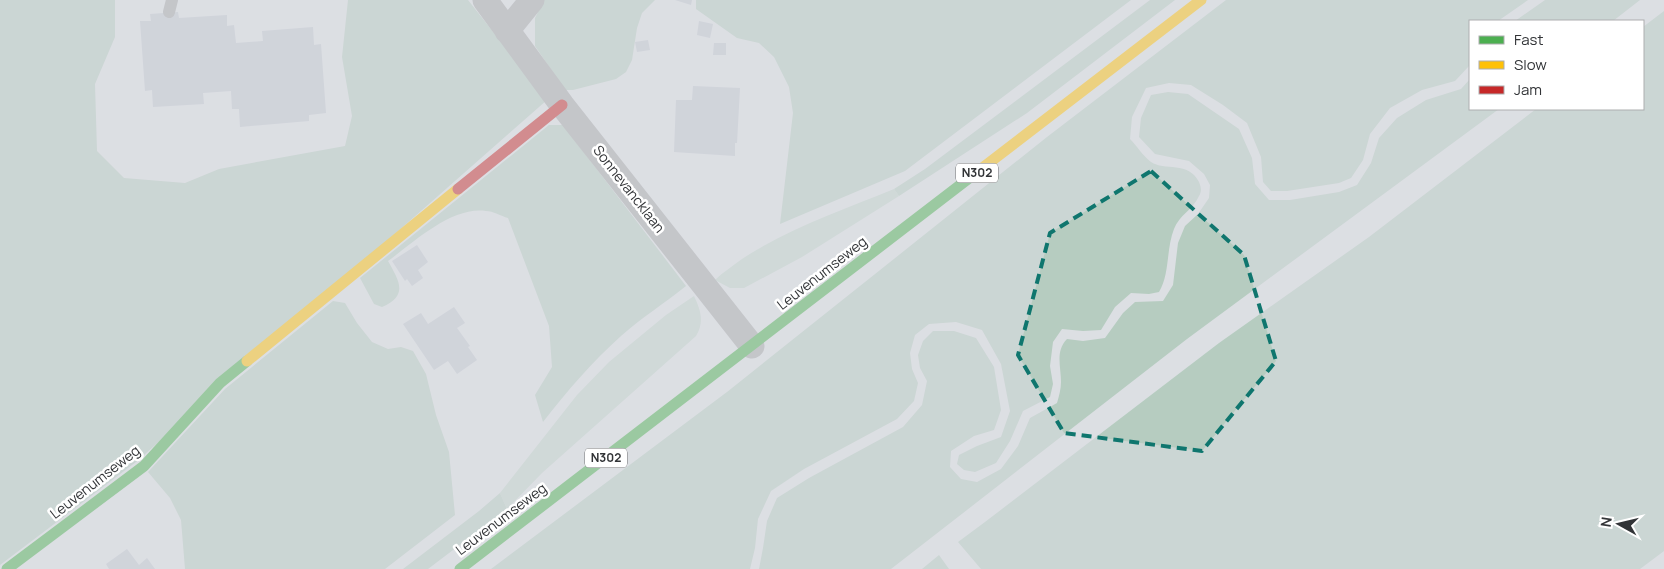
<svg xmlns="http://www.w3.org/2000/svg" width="1664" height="569" font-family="Manrope,sans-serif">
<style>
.green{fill:#c0d3c9}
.forest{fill:#b6ccc0}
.building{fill:#c1c7cf}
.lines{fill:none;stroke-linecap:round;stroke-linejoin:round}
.lane{stroke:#a6a8a9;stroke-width:12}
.street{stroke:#a6a8a9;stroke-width:25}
.fast{stroke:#4caf50;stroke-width:11}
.slow{stroke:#ffc107;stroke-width:11}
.jam{stroke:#c62828;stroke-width:11}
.marked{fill:none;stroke:#0f766e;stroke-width:4;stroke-dasharray:10 6;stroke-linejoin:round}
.labels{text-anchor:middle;stroke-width:5;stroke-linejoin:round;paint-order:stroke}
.shield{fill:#fff;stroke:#707173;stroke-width:1}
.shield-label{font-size:12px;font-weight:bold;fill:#323437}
.street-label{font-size:14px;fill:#323437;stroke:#fff}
</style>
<rect width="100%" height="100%" fill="#dcdfe3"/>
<!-- green -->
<path class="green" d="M 894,189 L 899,196 L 802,257 L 744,288 L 730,288 L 715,280 C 723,272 733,266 742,259 C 789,228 843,210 894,189 Z
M 694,296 C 700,309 705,321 696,336 L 542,473 L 507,509 L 500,493 L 577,395 L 609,362 L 666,315 Z"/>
<!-- forest -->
<path class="forest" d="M 0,0 L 115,0 L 115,37 L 95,84 L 97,151 L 124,178 L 185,183 L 219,169 L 345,146 L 352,116 L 342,57 L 348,0 L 468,0 L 547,100 L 136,462 L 0,565 Z
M 544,0 L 655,0 L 642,13 L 637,28 L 632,60 L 626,72 L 616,79 L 573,90 L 565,90 L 535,46 L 535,18 Z
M 696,0 L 1131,0 L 905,171 L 780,224 L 793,113 L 789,87 L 774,57 L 759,43 L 737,38 L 696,9 Z
M 1150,0 L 1175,0 L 1027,113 L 899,196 L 894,189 L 925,169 Z
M 1226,0 L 1528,0 L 1498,21 L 1470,21 L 1470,65 L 1455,81 L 1422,90 L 1390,108 L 1370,134 L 1363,160 L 1351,178 L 1339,183 L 1287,191 L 1271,191 L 1263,182 L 1261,157 L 1247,123 L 1223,105 L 1191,85 L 1169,83 L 1146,88 L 1132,117 L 1130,139 C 1137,146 1143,156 1151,162 C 1164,171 1189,161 1199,182 C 1201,187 1202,191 1199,196 C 1193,210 1179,215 1174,229 C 1166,249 1170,274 1159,292 L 1149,294 L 1131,293 L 1115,307 L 1101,330 L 1083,331 L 1062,329 L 1053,342 L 1050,366 L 1053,384 L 1050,397 L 1023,411 L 1010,441 L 996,463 L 975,472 L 964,470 L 957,464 L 959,455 L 977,446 L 1001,437 L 1010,411 L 1001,364 L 982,330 L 956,322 L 929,324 L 915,335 L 910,353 L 912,369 L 918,383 L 914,401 L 897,419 L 804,469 L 771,491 L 758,519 L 755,548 L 750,569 L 491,569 L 727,392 L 1047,137 Z
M 1545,0 L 1640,0 L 1613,21 L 1515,21 Z
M 1664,11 L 1664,551 L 1640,569 L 981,569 L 958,542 L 985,522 L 1219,343 L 1369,237 L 1536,109 L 1643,109 L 1643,27 Z
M 1470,79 L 1470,109 L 1499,109 L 1187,339 L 891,569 L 759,569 L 763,548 L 767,521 L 777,498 L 809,478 L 903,427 L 922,405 L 927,381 L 920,368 L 918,355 L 923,341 L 933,331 L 954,331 L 976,338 L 994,367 L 1001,410 L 994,430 L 974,436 L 951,451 L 950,467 L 961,479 L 977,482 L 1001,469 L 1018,446 L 1030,418 L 1057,403 C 1059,396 1061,389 1061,382 C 1061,367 1055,351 1067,339 L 1083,341 L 1105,338 L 1123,313 L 1135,302 L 1163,301 L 1173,285 L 1178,243 L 1185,226 L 1198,214 L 1209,198 L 1210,185 L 1204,174 L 1189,161 L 1155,154 L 1139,137 L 1141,118 L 1151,95 L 1168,92 L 1188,94 L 1239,129 L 1252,158 L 1255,184 L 1269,200 L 1290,200 L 1339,192 L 1357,185 L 1371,163 L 1379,138 L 1397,118 L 1426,100 L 1461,89 Z
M 549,125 L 563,125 L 686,286 C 665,303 641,318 621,336 C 592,362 567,391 543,422 L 535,395 L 552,367 L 549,326 L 508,218 C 501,216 493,211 486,211 C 452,206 414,242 388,261 C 399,281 409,295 382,307 L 374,304 L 360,278 Z
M 333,301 L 345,303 L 357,323 L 372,342 L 388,349 L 401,347 L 413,351 L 426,374 L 436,415 L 449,452 L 455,515 L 385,569 L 185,569 L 181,520 L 170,498 L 148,472 L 225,389 Z
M 500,493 L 507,509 L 428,569 L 403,569 L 479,511 Z
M 939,555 L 949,569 L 922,569 Z"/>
<!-- building -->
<path class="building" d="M 675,0 L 692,0 L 691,5 Z
M 178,12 L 179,18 L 227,15 L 227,26 L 234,25 L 236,43 L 263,41 L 262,31 L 313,27 L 314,45 L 321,44 L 326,113 L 309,115 L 309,121 L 240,127 L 239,109 L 232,109 L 231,91 L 203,93 L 204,104 L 153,107 L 152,90 L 145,91 L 140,21 L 151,21 L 150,14 Z
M 699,21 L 713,24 L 710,38 L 697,35 Z
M 648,40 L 650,50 L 637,52 L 635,42 Z
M 714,43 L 726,43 L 726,55 L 713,55 Z
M 693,86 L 740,88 L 737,143 L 735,143 L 735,156 L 674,152 L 676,100 L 692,100 Z
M 417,245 L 428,262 L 418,270 L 423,278 L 412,286 L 407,279 L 405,281 L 392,261 Z
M 454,307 L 465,323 L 457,328 L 470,346 L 468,347 L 477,360 L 457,374 L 448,361 L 434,370 L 403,324 L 421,313 L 428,324 Z
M 127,549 L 139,565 L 147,558 L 155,569 L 109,569 L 106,564 Z"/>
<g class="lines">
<!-- lane -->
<path class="lane" d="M 169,12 L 172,0"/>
<!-- street -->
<path class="street" d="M 485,0 L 562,105 L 752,346
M 507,31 L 532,0"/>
<!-- fast -->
<path class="fast" d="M 7,569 L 144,466 L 220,383 L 247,361
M 460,569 L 981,169"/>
<!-- slow -->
<path class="slow" d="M 981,169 L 1201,0
M 247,361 L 458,189"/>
<!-- jam -->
<path class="jam" d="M 458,189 L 562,105"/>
</g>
<!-- marked area -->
<path d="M0 0H1664V569H0ZM 1151,171 L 1244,255 L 1276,361 L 1202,451 L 1064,433 L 1018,355 L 1050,233 Z" fill="#dcdfe3" fill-opacity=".55" fill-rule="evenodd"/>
<path class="marked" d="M 1151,171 L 1244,255 L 1276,361 L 1202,451 L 1064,433 L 1018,355 L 1050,233 Z"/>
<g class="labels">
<!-- shield labels -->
<g class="shield">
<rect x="956" y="163.5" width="42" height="19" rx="4"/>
<rect x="585" y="448.5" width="42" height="19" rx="4"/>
</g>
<g class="shield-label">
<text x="977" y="177">N302</text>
<text x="606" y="462">N302</text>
</g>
<!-- street labels -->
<g class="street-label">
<text transform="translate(629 189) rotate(52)" y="5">Sonnevancklaan</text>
<text transform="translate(822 273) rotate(-38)" y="5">Leuvenumseweg</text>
<text transform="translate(95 482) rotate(-38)" y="5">Leuvenumseweg</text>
<text transform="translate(501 519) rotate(-37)" y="5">Leuvenumseweg</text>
</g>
</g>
<!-- legend -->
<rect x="1469" y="20" width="175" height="90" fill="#ffffff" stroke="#adaeaf"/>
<rect x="1479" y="36" width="25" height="8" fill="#4caf50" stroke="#adaeaf"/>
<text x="1514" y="45" font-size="15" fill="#323437">Fast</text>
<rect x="1479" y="61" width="25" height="8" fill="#ffc107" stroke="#adaeaf"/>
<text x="1514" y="70" font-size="15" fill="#323437">Slow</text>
<rect x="1479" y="86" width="25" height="8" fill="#c62828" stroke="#adaeaf"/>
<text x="1514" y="95" font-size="15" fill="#323437">Jam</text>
<!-- north arrow -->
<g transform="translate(1619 524) rotate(278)" stroke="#ffffff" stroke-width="4" paint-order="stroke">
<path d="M0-4L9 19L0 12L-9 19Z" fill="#323437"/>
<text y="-8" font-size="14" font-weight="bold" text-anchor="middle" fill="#323437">N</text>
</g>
</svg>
